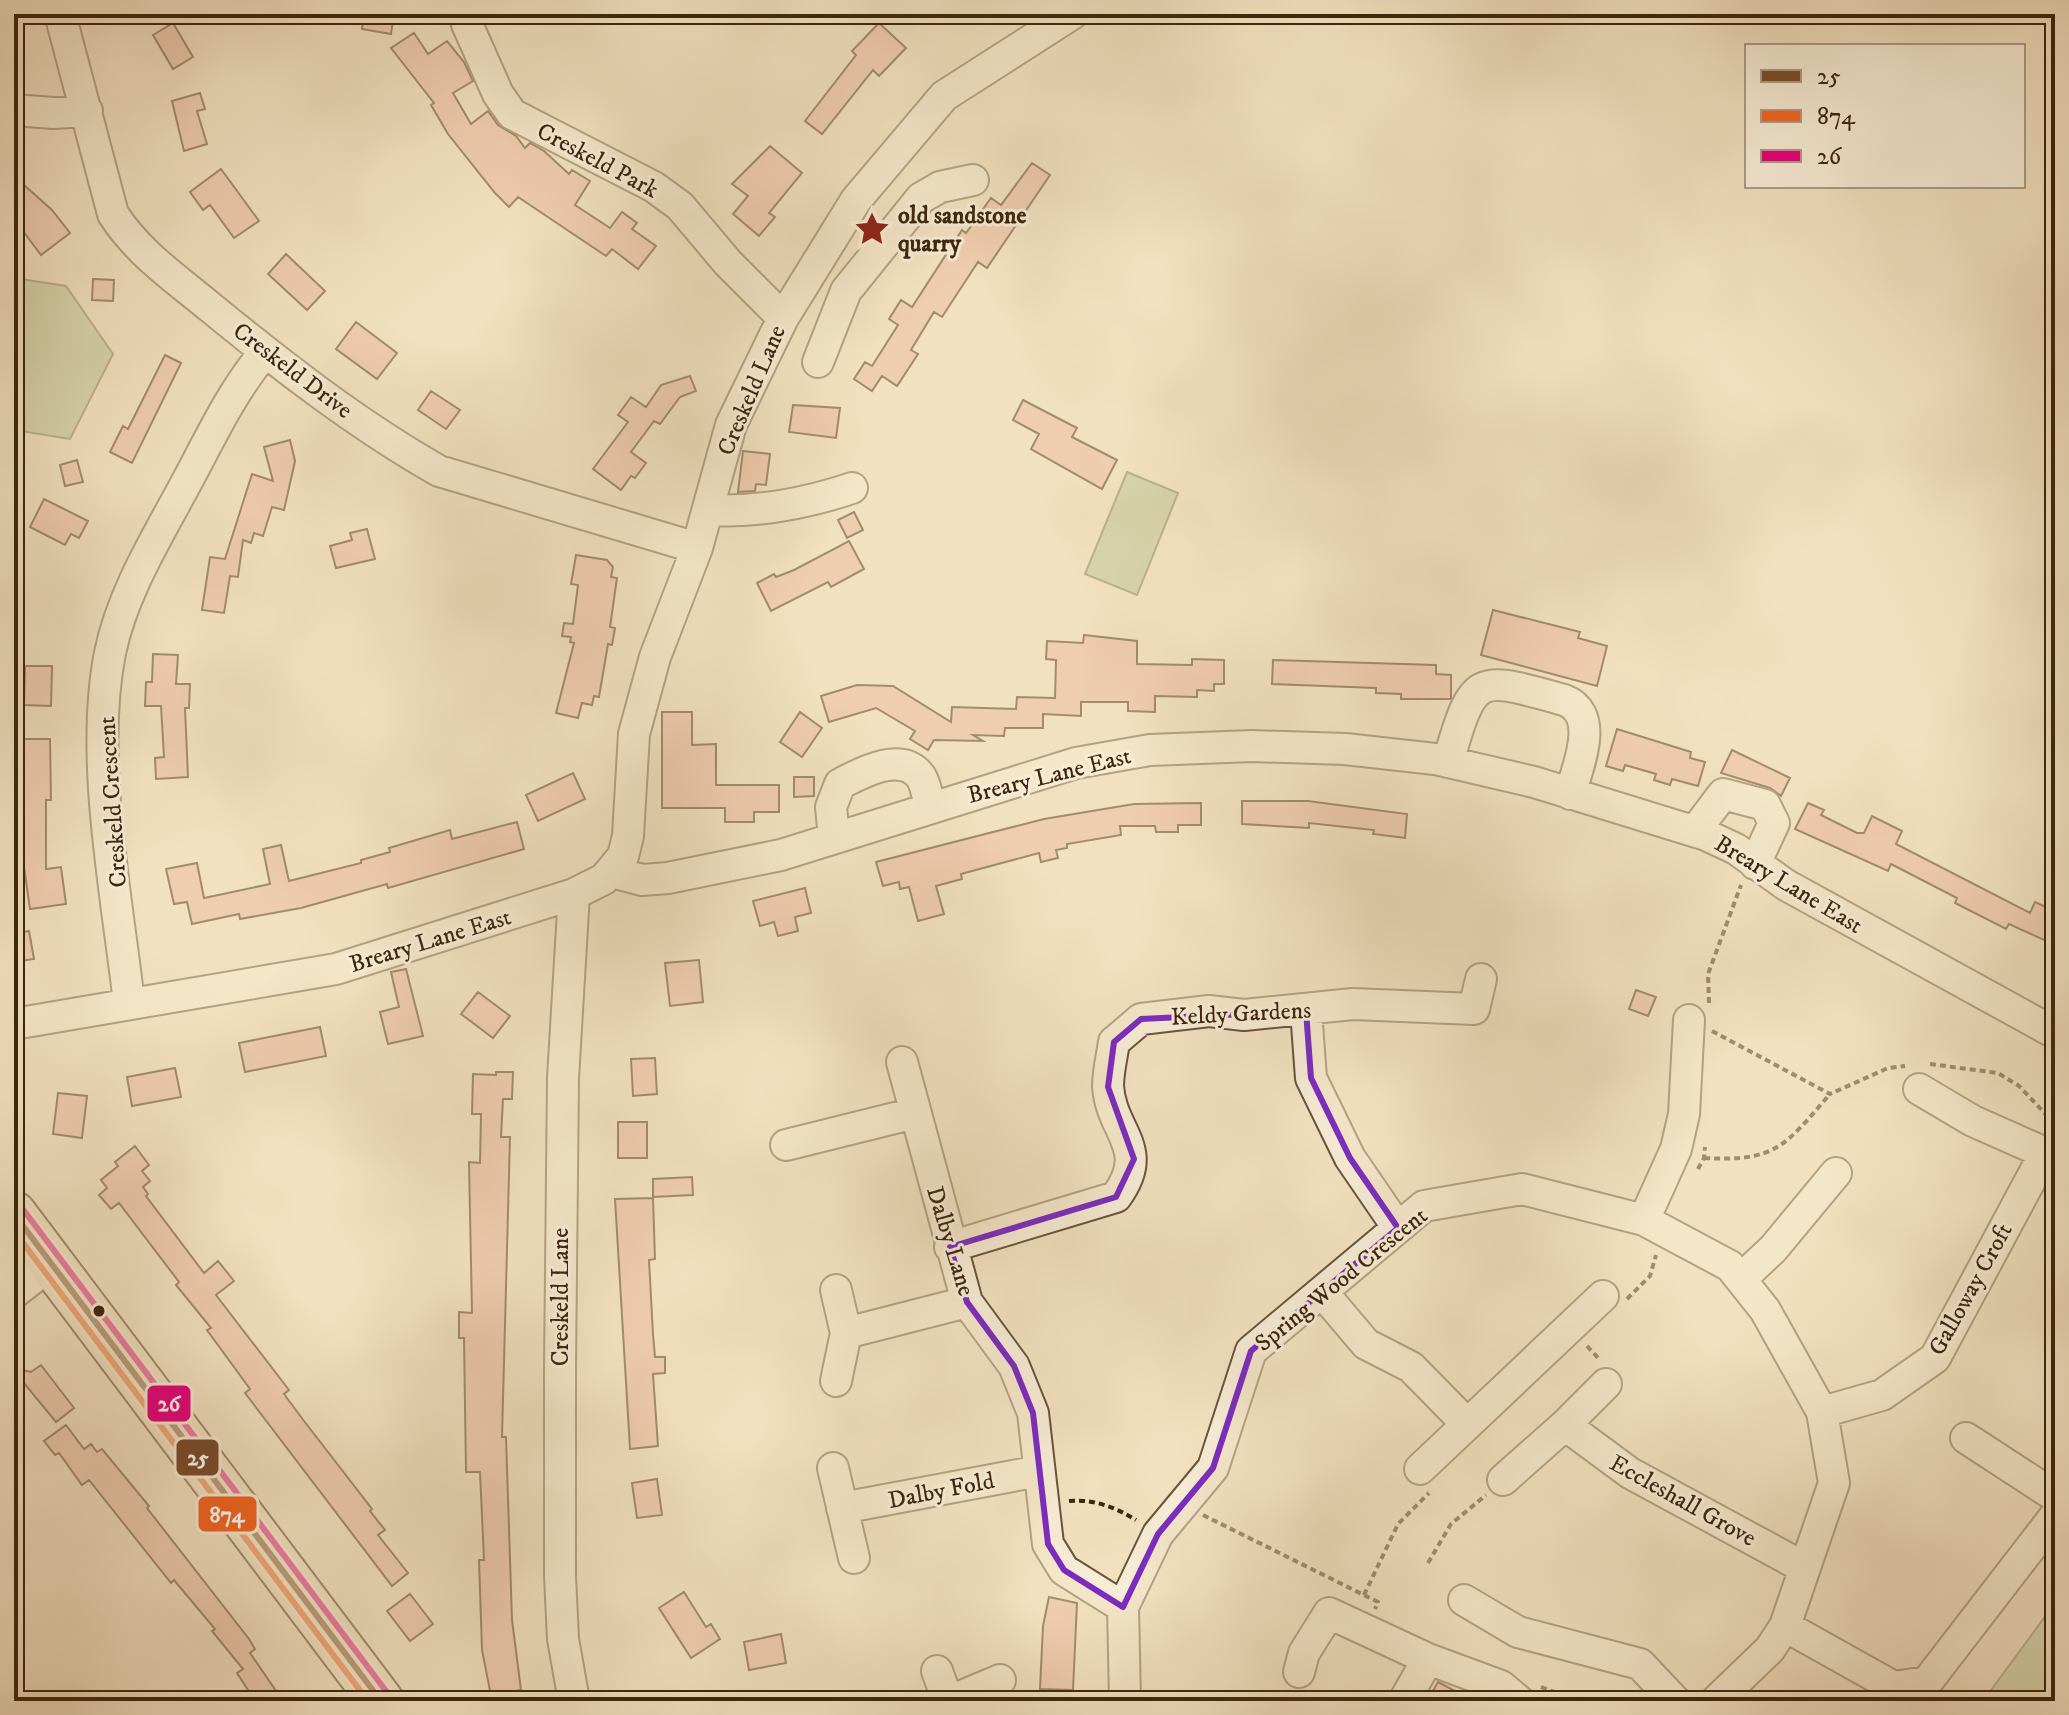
<svg xmlns="http://www.w3.org/2000/svg" width="2069" height="1715" font-family="'IM FELL DW Pica',serif">
<style>
.green{fill:#b9c393;stroke:#7b7450;stroke-width:2}
.building{fill:#ebb39c;stroke:#3d250e;stroke-width:2}
.lines{fill:none;stroke-linecap:round;stroke-linejoin:round}
.minor-casing{stroke:#6a543a;stroke-width:34}
.highway-casing{stroke:#3d250e;stroke-width:48}
.path{stroke:#3d250e;stroke-width:4;stroke-dasharray:6 4;stroke-linecap:butt}
.minor{stroke:#f7ecd6;stroke-width:30}
.highway{stroke:#f2e1c0;stroke-width:44}
.bus-1-casing{stroke:#f7ecd6;stroke-width:12}
.bus-2-casing{stroke:#f7ecd6;stroke-width:12}
.bus-3-casing{stroke:#f7ecd6;stroke-width:12}
.bus-1{stroke:#7a4b2a;stroke-width:6}
.bus-2{stroke:#f26522;stroke-width:6}
.bus-3{stroke:#e5007d;stroke-width:6}
.marked{fill:none;stroke:#7b2cbf;stroke-width:6;stroke-linejoin:round}
.bus-dot{fill:#3d250e;stroke:#f7ecd6;stroke-width:3}
.labels{text-anchor:middle;stroke-width:6;stroke-linejoin:round;paint-order:stroke}
.street-label{font-size:24px;fill:#3d250e;stroke:#f7ecd6}
.poi-label{font-size:24px;font-weight:bold;fill:#3d250e;stroke:#f7ecd6;text-anchor:start}
.line-badge{stroke:#f7ecd6;stroke-width:3}
.badge-label{font-size:22px;text-anchor:middle;font-weight:bold;fill:#fff}
</style>
<rect width="100%" height="100%" fill="#f2e1c0"/>
<filter id="stains"><feTurbulence type="fractalNoise" baseFrequency=".0025" numOctaves="4"/><feColorMatrix values="0 0 0 0 .2 0 0 0 0 .09 0 0 0 0 .02 0 0 0 .5 -.17"/></filter>
<radialGradient id="worn" r=".72"><stop offset=".6" stop-color="#630" stop-opacity="0"/><stop offset="1" stop-color="#630" stop-opacity=".3"/></radialGradient>
<!-- green -->
<path class="green" d="M 14,278 L 66,286 L 113,354 L 70,439 L 14,430 Z
M 1127,472 L 1178,493 L 1137,595 L 1085,574 Z
M 2055,1603 L 2055,1701 L 1983,1701 Z"/>
<!-- building -->
<path class="building" d="M 364,14 L 394,14 L 391,34 L 362,29 Z
M 173,23 L 193,57 L 173,69 L 153,35 Z
M 879,23 L 906,48 L 879,76 L 873,70 L 822,134 L 805,121 L 856,55 L 852,51 Z
M 414,33 L 428,54 L 447,41 L 464,62 L 473,81 L 453,93 L 471,124 L 488,111 L 498,125 L 516,136 L 525,148 L 530,143 L 544,151 L 569,174 L 572,170 L 590,181 L 575,205 L 610,228 L 622,212 L 637,223 L 632,229 L 656,246 L 638,269 L 612,249 L 606,256 L 518,197 L 509,207 L 495,193 L 448,134 L 431,105 L 434,103 L 391,48 Z
M 200,93 L 205,109 L 197,111 L 207,144 L 184,151 L 172,101 Z
M 770,146 L 802,173 L 769,213 L 775,217 L 759,236 L 733,214 L 748,196 L 732,184 Z
M 1032,163 L 1050,175 L 987,268 L 978,262 L 942,317 L 934,312 L 911,350 L 918,354 L 897,386 L 882,376 L 872,391 L 854,379 L 865,362 L 872,366 L 898,325 L 889,319 L 901,300 L 912,307 L 962,230 L 966,233 L 991,198 L 1001,205 Z
M 221,169 L 259,221 L 234,238 L 210,205 L 203,210 L 190,192 Z
M 14,176 L 52,210 L 70,233 L 41,255 L 14,219 Z
M 286,254 L 325,291 L 307,310 L 268,274 Z
M 93,279 L 114,280 L 113,301 L 92,300 Z
M 356,322 L 397,353 L 377,379 L 336,349 Z
M 165,355 L 181,363 L 132,463 L 110,452 L 123,426 L 128,429 Z
M 690,376 L 696,391 L 680,397 L 660,424 L 654,421 L 631,452 L 646,463 L 635,478 L 631,476 L 621,490 L 593,469 L 628,422 L 618,415 L 631,397 L 646,407 L 661,385 Z
M 431,391 L 460,410 L 446,429 L 418,410 Z
M 1023,400 L 1077,428 L 1072,437 L 1117,460 L 1102,489 L 1031,449 L 1039,434 L 1013,420 Z
M 793,405 L 840,408 L 836,438 L 789,432 Z
M 290,440 L 295,461 L 284,510 L 272,507 L 263,536 L 254,533 L 251,543 L 243,540 L 238,577 L 230,576 L 224,613 L 202,610 L 210,557 L 225,559 L 252,474 L 273,481 L 264,447 Z
M 743,451 L 770,454 L 766,485 L 756,484 L 755,491 L 738,492 Z
M 77,460 L 83,482 L 65,486 L 60,465 Z
M 44,499 L 88,521 L 79,538 L 71,534 L 65,545 L 30,527 Z
M 854,512 L 863,530 L 847,538 L 838,520 Z
M 367,529 L 375,559 L 336,568 L 330,546 L 352,540 L 350,533 Z
M 849,541 L 864,569 L 831,587 L 828,582 L 771,611 L 757,583 L 774,574 L 776,577 L 794,570 Z
M 576,555 L 607,560 L 613,567 L 611,577 L 617,578 L 610,627 L 615,628 L 612,645 L 608,644 L 599,697 L 594,696 L 592,705 L 582,703 L 578,718 L 556,713 L 574,643 L 570,642 L 571,637 L 562,636 L 564,623 L 573,624 L 578,585 L 571,584 Z
M 1493,610 L 1580,632 L 1578,638 L 1607,646 L 1597,686 L 1481,655 Z
M 1084,635 L 1137,641 L 1137,664 L 1192,665 L 1192,659 L 1224,660 L 1224,684 L 1214,684 L 1214,691 L 1197,690 L 1197,697 L 1155,696 L 1155,712 L 1128,711 L 1128,702 L 1081,702 L 1081,716 L 1043,714 L 1043,728 L 1005,728 L 1004,736 L 973,735 L 983,741 L 934,740 L 928,750 L 910,739 L 915,731 L 876,708 L 829,722 L 821,696 L 857,685 L 893,686 L 951,722 L 952,707 L 1016,709 L 1017,697 L 1055,698 L 1056,660 L 1046,659 L 1047,641 L 1083,643 Z
M 153,654 L 178,655 L 176,684 L 190,684 L 189,708 L 185,708 L 188,777 L 156,779 L 155,758 L 164,757 L 161,706 L 145,706 L 146,682 L 152,682 Z
M 1273,660 L 1436,665 L 1436,674 L 1451,675 L 1451,699 L 1401,699 L 1401,694 L 1376,693 L 1376,688 L 1272,684 Z
M 25,666 L 52,666 L 51,706 L 24,705 Z
M 662,712 L 692,712 L 692,745 L 716,744 L 716,785 L 779,785 L 779,812 L 754,812 L 754,822 L 725,822 L 725,808 L 662,808 Z
M 800,712 L 822,728 L 802,757 L 780,742 Z
M 1617,729 L 1691,752 L 1690,758 L 1705,762 L 1698,786 L 1672,779 L 1670,785 L 1654,780 L 1656,774 L 1625,765 L 1623,771 L 1606,766 Z
M 14,739 L 50,739 L 51,800 L 46,800 L 46,869 L 61,867 L 66,904 L 30,909 L 23,860 L 14,860 Z
M 1732,750 L 1790,778 L 1781,796 L 1770,788 L 1721,773 Z
M 573,773 L 585,799 L 538,821 L 526,795 Z
M 794,777 L 814,777 L 814,796 L 794,797 Z
M 1242,801 L 1308,801 L 1407,814 L 1405,838 L 1373,834 L 1374,830 L 1309,823 L 1309,828 L 1242,824 Z
M 1201,803 L 1201,825 L 1178,825 L 1178,832 L 1156,832 L 1155,826 L 1120,826 L 1121,835 L 1067,844 L 1067,848 L 1056,850 L 1058,858 L 1041,862 L 1039,853 L 961,874 L 962,879 L 936,886 L 944,914 L 918,921 L 909,887 L 900,889 L 899,882 L 883,886 L 876,862 L 1044,819 L 1134,804 Z
M 1808,803 L 1824,810 L 1821,815 L 1857,833 L 1864,833 L 1872,816 L 1902,831 L 1896,844 L 2030,913 L 2035,902 L 2055,911 L 2055,945 L 2009,924 L 2006,929 L 1955,903 L 1957,898 L 1891,864 L 1888,871 L 1795,829 Z
M 517,822 L 524,849 L 388,888 L 387,884 L 301,908 L 240,919 L 239,914 L 192,924 L 187,902 L 174,904 L 166,869 L 197,863 L 204,898 L 270,884 L 263,849 L 281,845 L 289,881 L 361,863 L 361,860 L 390,852 L 389,848 L 450,830 L 452,839 Z
M 805,888 L 811,913 L 795,917 L 798,931 L 778,936 L 774,922 L 760,926 L 753,901 Z
M 29,931 L 34,959 L 14,962 L 14,934 Z
M 699,960 L 703,1002 L 670,1006 L 665,963 Z
M 406,969 L 423,1036 L 388,1044 L 380,1012 L 399,1007 L 391,972 Z
M 1636,990 L 1656,997 L 1648,1016 L 1629,1009 Z
M 478,992 L 510,1016 L 493,1038 L 461,1014 Z
M 320,1027 L 326,1056 L 245,1072 L 239,1043 Z
M 655,1058 L 657,1094 L 633,1096 L 631,1059 Z
M 175,1068 L 181,1097 L 132,1106 L 127,1077 Z
M 496,1072 L 513,1072 L 512,1099 L 503,1099 L 501,1137 L 510,1137 L 502,1437 L 506,1437 L 512,1620 L 521,1690 L 516,1691 L 518,1701 L 492,1701 L 482,1650 L 479,1560 L 484,1560 L 480,1472 L 466,1472 L 464,1338 L 459,1338 L 459,1312 L 472,1313 L 469,1162 L 480,1163 L 481,1114 L 472,1114 L 473,1074 L 496,1075 Z
M 58,1093 L 87,1096 L 82,1138 L 53,1134 Z
M 618,1122 L 647,1122 L 647,1158 L 618,1158 Z
M 135,1146 L 149,1165 L 142,1171 L 150,1181 L 143,1187 L 148,1194 L 146,1196 L 204,1273 L 218,1261 L 234,1281 L 216,1295 L 289,1390 L 284,1394 L 304,1421 L 372,1509 L 370,1511 L 385,1530 L 378,1535 L 408,1573 L 392,1586 L 245,1393 L 250,1389 L 207,1330 L 211,1328 L 176,1285 L 179,1282 L 119,1203 L 111,1209 L 99,1195 L 107,1188 L 101,1180 L 118,1166 L 115,1162 Z
M 692,1177 L 693,1195 L 653,1197 L 653,1179 Z
M 653,1198 L 655,1259 L 649,1260 L 653,1334 L 655,1357 L 665,1357 L 665,1373 L 653,1374 L 658,1446 L 630,1449 L 615,1199 Z
M 41,1365 L 74,1408 L 56,1422 L 14,1371 L 14,1368 L 31,1372 Z
M 66,1425 L 84,1449 L 91,1444 L 97,1452 L 102,1449 L 149,1506 L 147,1508 L 249,1639 L 255,1649 L 250,1653 L 283,1701 L 231,1701 L 248,1690 L 237,1673 L 243,1669 L 212,1631 L 215,1629 L 174,1580 L 171,1583 L 89,1480 L 82,1485 L 59,1453 L 55,1455 L 44,1441 Z
M 657,1479 L 662,1515 L 637,1518 L 632,1483 Z
M 684,1592 L 706,1627 L 711,1624 L 720,1639 L 691,1658 L 659,1608 Z
M 410,1594 L 433,1624 L 410,1641 L 387,1611 Z
M 1049,1597 L 1077,1603 L 1073,1690 L 1040,1689 L 1043,1626 Z
M 781,1634 L 786,1663 L 749,1670 L 744,1642 Z
M 1438,1682 L 1474,1701 L 1427,1701 Z"/>
<g class="lines">
<!-- minor casing -->
<g class="minor-casing">
<path id="minor" d="M 60,14 L 113,214 C 138,253 175,278 210,307 C 282,366 358,425 439,471 L 697,548
M 467,24 L 498,94 L 512,114 L 654,187 L 680,206 L 728,263 L 783,318
M 14,110 L 53,113 L 87,111
M 818,362 L 846,291 L 921,198 L 940,187 L 973,180
M 709,510 C 755,513 808,503 852,488
M 1448,762 C 1474,671 1477,676 1564,700 C 1601,714 1578,766 1570,794
M 1695,831 L 1723,794 L 1765,805 L 1774,823 L 1755,864
M 834,838 L 831,807 L 840,784 C 861,773 902,750 921,777 C 926,785 928,798 930,807
M 612,872 L 642,880 L 668,878 L 781,855 L 1076,763 L 1150,750 L 1252,746 L 1345,749 L 1435,759 L 1534,782 L 1706,835 L 1736,849 L 1786,885 L 2055,1033
M 129,1003 C 117,896 89,759 110,653 C 122,594 156,539 184,487 C 209,441 231,392 265,352
M 1306,1011 L 1311,1078 L 1350,1158 L 1398,1228
M 14,1024 L 336,969 L 574,894 L 604,879 L 623,856 L 628,836 L 634,734 L 655,657 L 697,548 L 731,425 L 783,318 L 856,200 L 944,96 L 1072,14
M 902,1062 L 967,1302 L 1014,1366 L 1033,1413 L 1048,1544 L 1064,1570 L 1123,1607
M 786,1145 L 915,1113
M 1644,1220 L 1676,1149 L 1684,1114 L 1689,1020
M 950,1247 L 1116,1197 C 1152,1148 1111,1133 1108,1086 C 1108,1072 1112,1056 1114,1042 L 1141,1019 L 1209,1011 L 1244,1015 L 1353,1004 L 1474,1009 L 1481,979
M 1741,1279 L 1773,1249 L 1836,1173
M 836,1290 L 846,1333 L 967,1302
M 1322,1292 L 1366,1344 L 1411,1367 L 1466,1423
M 14,1293 L 50,1265
M 836,1381 L 846,1333
M 1822,1412 L 1882,1395 L 1935,1358 L 2045,1153 L 1973,1121 L 1919,1089
M 1565,1425 L 1606,1384
M 1966,1438 L 2055,1496
M 833,1468 L 854,1558
M 1420,1469 L 1603,1296
M 1503,1480 L 1565,1425 L 1630,1473 L 1805,1568
M 842,1508 L 1039,1471
M 1464,1600 L 1518,1632 L 1640,1664 L 1675,1701
M 1785,1626 L 1894,1687 L 1927,1682 L 2055,1516
M 937,1671 L 948,1701
M 1299,1672 L 1304,1653 L 1329,1613 L 1428,1659 L 1501,1686 L 1519,1701
M 574,1701 L 563,1639 L 560,1576 L 560,1368 L 563,1078 L 574,894
M 950,1701 L 1000,1680
M 1125,1701 L 1123,1607 L 1158,1534 L 1213,1468 L 1251,1351 L 1424,1206 L 1522,1189 L 1644,1220 L 1730,1266 L 1765,1310 L 1822,1412 L 1834,1483 L 1785,1626 L 1770,1649 L 1716,1701
M 1404,1701 L 1428,1659"/>
</g>
<!-- highway casing -->
<g class="highway-casing">
<path id="highway" d="M 14,1214 L 381,1701"/>
</g>
<!-- path -->
<path class="path" d="M 1709,1003 L 1708,974 L 1741,885
M 1712,1031 L 1830,1094 L 1888,1068 L 1905,1066
M 1930,1064 L 1998,1073 L 2019,1086 L 2055,1124
M 1704,1158 C 1776,1162 1785,1146 1830,1094
M 1698,1169 L 1704,1158 L 1705,1147
M 1627,1299 L 1650,1276 L 1656,1255
M 1587,1346 L 1600,1360
M 1069,1501 C 1094,1499 1115,1507 1136,1520
M 1203,1515 L 1378,1602 L 1375,1609
M 1428,1563 L 1451,1524 L 1486,1495
M 1364,1595 L 1398,1524 L 1429,1493
M 1541,1687 L 1578,1701"/>
<!-- minor -->
<use href="#minor" class="minor"/>
<!-- highway -->
<use href="#highway" class="highway"/>
<!-- bus-1 casing -->
<g class="bus-1-casing">
<path id="bus-1" d="M 14,1214 L 381,1701"/>
</g>
<!-- bus-2 casing -->
<g class="bus-2-casing">
<path id="bus-2" d="M 14,1231 L 368,1701"/>
</g>
<!-- bus-3 casing -->
<g class="bus-3-casing">
<path id="bus-3" d="M 22,1208 L 389,1695"/>
</g>
<!-- bus-1 -->
<use href="#bus-1" class="bus-1"/>
<!-- bus-2 -->
<use href="#bus-2" class="bus-2"/>
<!-- bus-3 -->
<use href="#bus-3" class="bus-3"/>
</g>
<!-- marked area -->
<path d="M0 0H2069V1715H0ZM 1306,1011 L 1311,1078 L 1350,1158 L 1398,1228 L 1251,1351 L 1213,1468 L 1158,1534 L 1123,1607 L 1064,1570 L 1048,1544 L 1033,1413 L 1014,1366 L 967,1302 L 950,1247 L 1116,1197 L 1134,1159 L 1108,1087 L 1114,1042 L 1141,1019 Z" fill="#f2e1c0" fill-opacity=".55" fill-rule="evenodd"/>
<path class="marked" d="M 1306,1011 L 1311,1078 L 1350,1158 L 1398,1228 L 1251,1351 L 1213,1468 L 1158,1534 L 1123,1607 L 1064,1570 L 1048,1544 L 1033,1413 L 1014,1366 L 967,1302 L 950,1247 L 1116,1197 L 1134,1159 L 1108,1087 L 1114,1042 L 1141,1019 Z"/>
<!-- icons -->
<defs>
<g id="sight-bare" transform="scale(2.76)"><path d="M0-6L1.8-2.2L6-1.7L2.9 1.2L3.7 5.4L0 3.3L-3.7 5.4L-2.9 1.2L-6-1.7L-1.8-2.2Z" fill="#8f2418" stroke="#f7ecd6" stroke-width="2.5" paint-order="stroke"/></g>
</defs>
<g fill-rule="evenodd">
<use href="#sight-bare" x="872" y="229"/>
</g>
<!-- markers -->
<circle class="bus-dot" cx="99" cy="1311" r="7"/>
<g class="labels">
<!-- street labels -->
<g class="street-label">
<text transform="translate(598 160) rotate(28)" y="8">Creskeld Park</text>
<text transform="translate(293 370) rotate(37)" y="8">Creskeld Drive</text>
<text transform="translate(751 390) rotate(-67)" y="8">Creskeld Lane</text>
<text transform="translate(1049 775) rotate(-14)" y="8">Breary Lane East</text>
<text transform="translate(112 802) rotate(-94)" y="8">Creskeld Crescent</text>
<text transform="translate(1789 884) rotate(31)" y="8">Breary Lane East</text>
<text transform="translate(430 940) rotate(-17)" y="8">Breary Lane East</text>
<text transform="translate(1241 1013) rotate(-3)" y="8">Keldy Gardens</text>
<text transform="translate(951 1241) rotate(73)" y="8">Dalby Lane</text>
<text transform="translate(1341 1279) rotate(-39)" y="8">Spring Wood Crescent</text>
<text transform="translate(1970 1289) rotate(-61)" y="8">Galloway Croft</text>
<text transform="translate(560 1297) rotate(-90)" y="8">Creskeld Lane</text>
<text transform="translate(941 1490) rotate(-11)" y="8">Dalby Fold</text>
<text transform="translate(1683 1500) rotate(29)" y="8">Eccleshall Grove</text>
</g>
<!-- poi labels -->
<g class="poi-label">
<text x="898" y="223">old sandstone<tspan x="898" dy="28">quarry</tspan></text>
</g>
</g>
<g class="line-badge">
<rect x="146" y="1384" width="46" height="39" rx="8" fill="#e5007d"/>
<rect x="175" y="1438" width="45" height="39" rx="8" fill="#7a4b2a"/>
<rect x="197" y="1495" width="61" height="38" rx="8" fill="#f26522"/>
</g>
<g class="badge-label">
<text x="169" y="1411">26</text>
<text x="198" y="1465">25</text>
<text x="227" y="1522">874</text>
</g>
<!-- margin -->
<rect width="2069" height="1715" fill="none" stroke="#f2e1c0" stroke-width="48"/>
<rect x="16" y="16" width="2037" height="1683" fill="none" stroke="#3d250e" stroke-width="4"/>
<rect x="24" y="24" width="2021" height="1667" fill="none" stroke="#3d250e" stroke-width="2"/>
<!-- legend -->
<rect x="1745" y="44" width="280" height="144" fill="#f7ecd6" stroke="#ad9c86" stroke-width="2"/>
<rect x="1761" y="70" width="40" height="12" fill="#7a4b2a" stroke="#ad9c86" stroke-width="2"/>
<text x="1817" y="84" font-size="24" fill="#3d250e">25</text>
<rect x="1761" y="110" width="40" height="12" fill="#f26522" stroke="#ad9c86" stroke-width="2"/>
<text x="1817" y="124" font-size="24" fill="#3d250e">874</text>
<rect x="1761" y="150" width="40" height="12" fill="#e5007d" stroke="#ad9c86" stroke-width="2"/>
<text x="1817" y="164" font-size="24" fill="#3d250e">26</text>
<rect width="100%" height="100%" filter="url(#stains)"/>
<rect width="100%" height="100%" fill="url(#worn)"/>
</svg>
